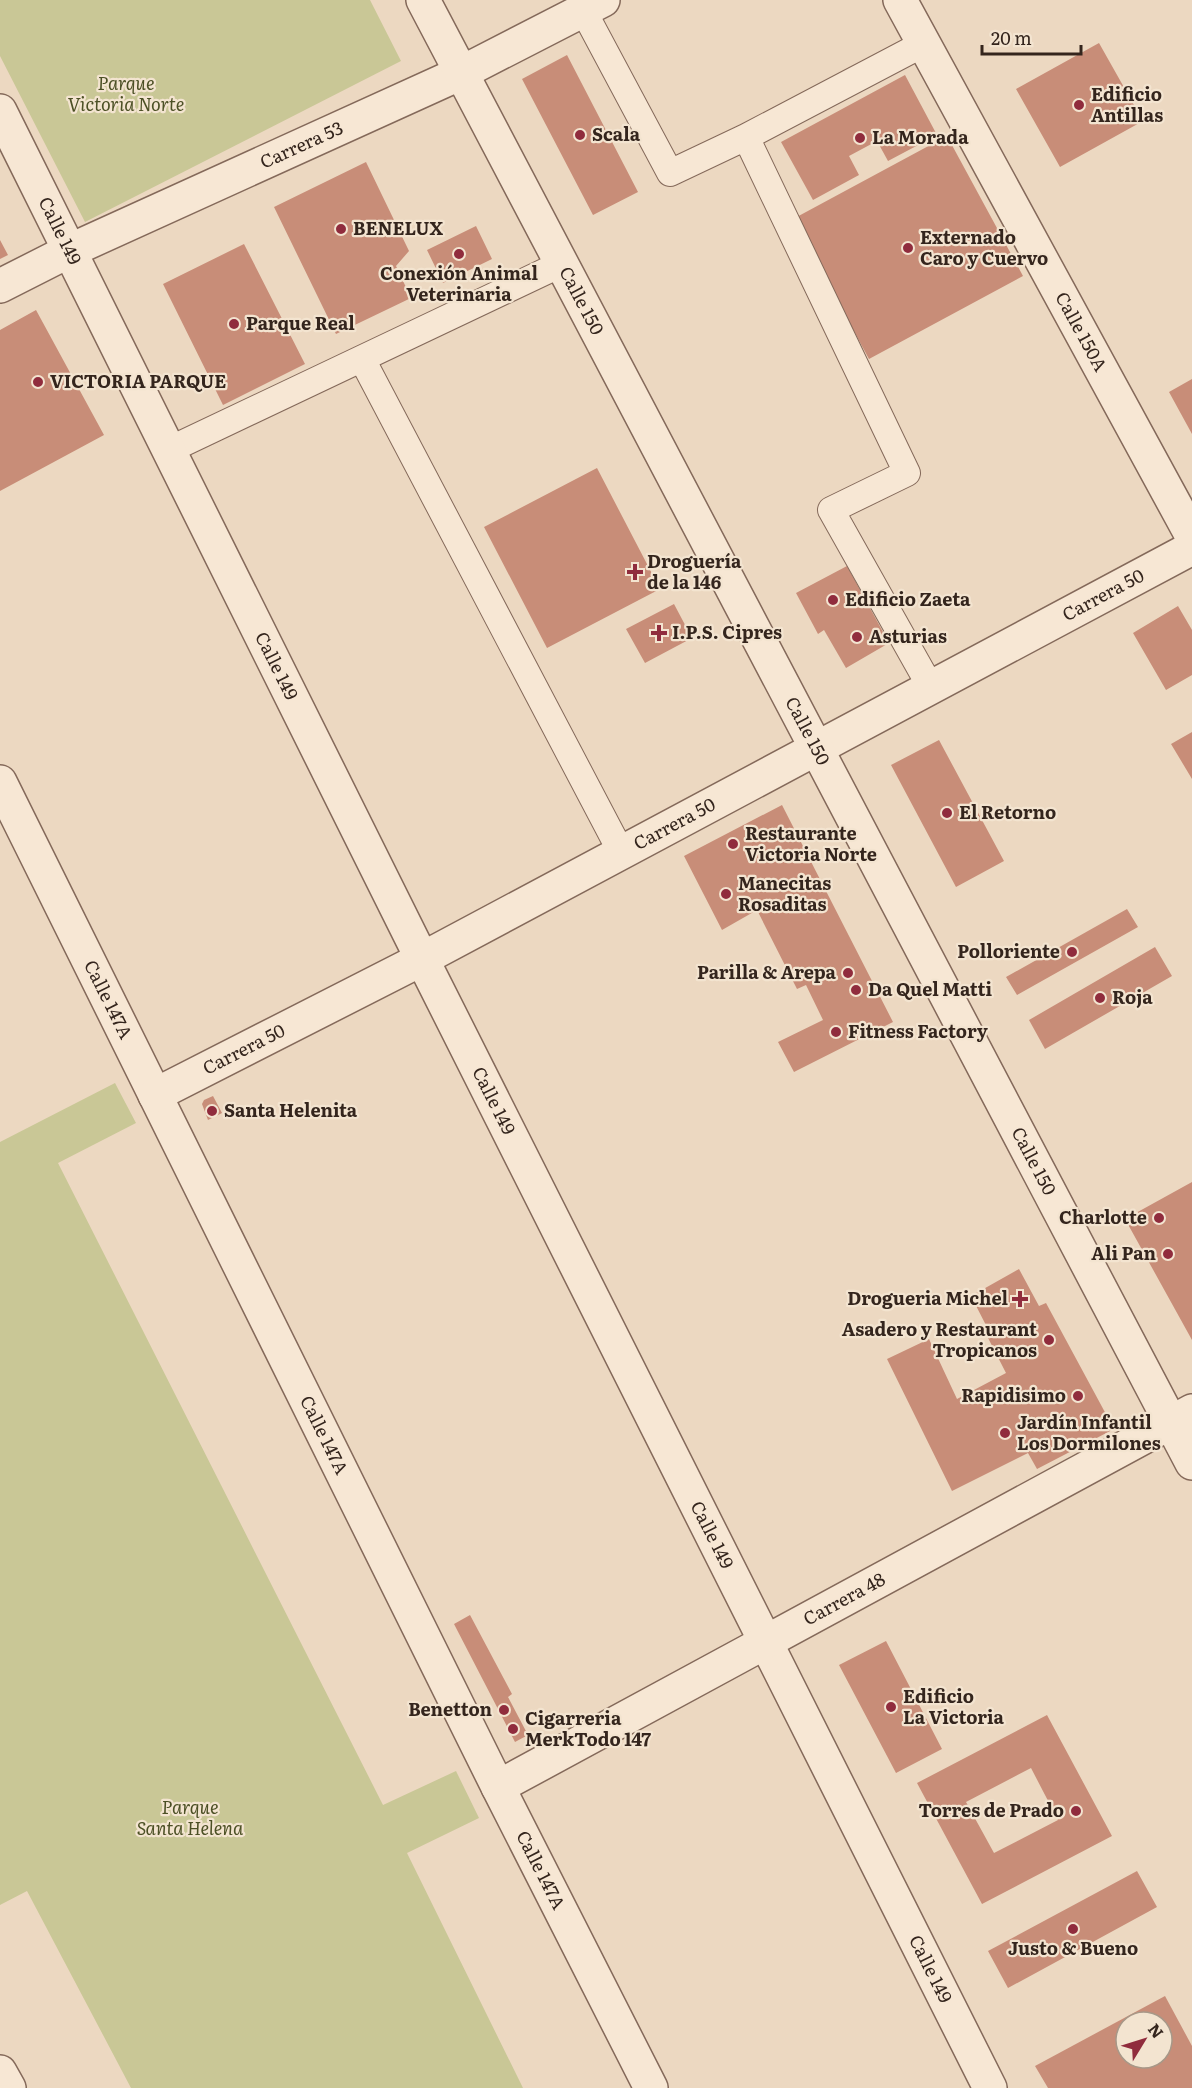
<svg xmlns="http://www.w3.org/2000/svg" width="1192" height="2088" font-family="Literata,serif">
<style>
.green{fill:#c9c796}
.building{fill:#c88d78;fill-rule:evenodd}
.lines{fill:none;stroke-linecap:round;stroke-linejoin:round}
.pedestrian-casing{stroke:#84695a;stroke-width:28}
.minor-casing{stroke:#84695a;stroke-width:36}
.tertiary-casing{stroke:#84695a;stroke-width:36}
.pedestrian{stroke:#f7e7d4;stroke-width:26}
.minor{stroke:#f7e7d4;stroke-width:33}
.tertiary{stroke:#f7e7d4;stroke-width:33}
.poi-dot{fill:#902c3d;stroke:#f3e4d0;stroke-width:2}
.labels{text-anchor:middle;stroke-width:4.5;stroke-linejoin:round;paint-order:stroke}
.park-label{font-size:18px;font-style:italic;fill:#4c5025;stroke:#f3e4d0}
.poi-label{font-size:18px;font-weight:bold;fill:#34251d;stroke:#f3e4d0;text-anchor:start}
.street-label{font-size:18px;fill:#34251d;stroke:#f3e4d0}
</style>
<rect width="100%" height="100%" fill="#ecd8c1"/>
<!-- green -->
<path class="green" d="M 0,0 L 370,0 L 401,61 L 85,222 L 0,56 Z
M 115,1083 L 136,1123 L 58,1163 L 383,1805 L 456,1771 L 479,1818 L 407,1853 L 523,2088 L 131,2088 L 27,1891 L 0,1905 L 0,1142 Z"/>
<!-- building -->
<path class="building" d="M 1099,43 L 1143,121 L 1060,167 L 1016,89 Z
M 567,55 L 638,192 L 593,215 L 522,79 Z
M 905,75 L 937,135 L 888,161 L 877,141 L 849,156 L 859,175 L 813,200 L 781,142 Z
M 947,136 L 1023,276 L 869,359 L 793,219 Z
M 366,162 L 409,251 L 396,266 L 411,298 L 336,334 L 274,207 Z
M 476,226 L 492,259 L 443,283 L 427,250 Z
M 0,240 L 8,255 L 0,259 Z
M 244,244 L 305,364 L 223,405 L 163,284 Z
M 36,310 L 104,435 L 0,491 L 0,330 Z
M 1192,379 L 1192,434 L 1169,392 Z
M 597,468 L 660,589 L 547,648 L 484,527 Z
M 847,566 L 889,643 L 846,668 L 824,630 L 818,634 L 796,593 Z
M 674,604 L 692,638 L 645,663 L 626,629 Z
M 1178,606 L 1192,630 L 1192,675 L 1166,690 L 1133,633 Z
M 1192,732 L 1192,779 L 1171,744 Z
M 939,740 L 1004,861 L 956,887 L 891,765 Z
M 782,805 L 893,1022 L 794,1072 L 778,1042 L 823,1020 L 806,985 L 797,989 L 757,910 L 722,930 L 684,856 Z
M 1127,909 L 1138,927 L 1017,995 L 1006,977 Z
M 1155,947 L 1172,976 L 1045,1049 L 1029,1020 Z
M 213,1096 L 222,1113 L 208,1120 L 202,1104 L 204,1100 Z
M 1192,1182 L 1192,1340 L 1125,1219 Z
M 1019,1269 L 1039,1306 L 1046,1303 L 1114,1429 L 1037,1469 L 1028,1453 L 952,1491 L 887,1359 L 929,1339 L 957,1399 L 1006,1373 L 986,1334 L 990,1333 L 971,1296 Z
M 470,1615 L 512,1694 L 508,1697 L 528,1735 L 515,1742 L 454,1624 Z
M 886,1641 L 942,1749 L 896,1773 L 839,1665 Z
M 1047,1715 L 1112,1836 L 982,1904 L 917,1783 ZM 1031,1768 L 1058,1820 L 994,1853 L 966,1802 Z
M 1137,1871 L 1157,1907 L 1008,1988 L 988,1951 Z
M 1165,1996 L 1192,2046 L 1192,2088 L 1048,2088 L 1035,2066 ZM 1126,2022 L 1162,2022 L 1162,2058 L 1126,2058 Z"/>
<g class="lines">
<!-- pedestrian casing -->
<g class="pedestrian-casing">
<path id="pedestrian" d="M 583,10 L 670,173 L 746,137 L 923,44
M 746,137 L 907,473 L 831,510 L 930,686
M 362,359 L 621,852
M 169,450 L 561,264"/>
</g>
<!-- minor casing -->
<g class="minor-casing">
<g id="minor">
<path id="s1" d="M 900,0 L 1192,536"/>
<path id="s2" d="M 0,111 L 422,959 L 990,2088"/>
<path id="s3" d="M 0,286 L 69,251 L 461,73 L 603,0"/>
<path id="s4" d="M 0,782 L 498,1787 L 651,2088"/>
<path id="s5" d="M 155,1095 L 422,959 L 1192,548"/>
<path id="s6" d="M 498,1787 L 1192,1411"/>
<path d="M 0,2072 L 9,2088"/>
</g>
</g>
<!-- tertiary casing -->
<g class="tertiary-casing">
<g id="tertiary">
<path id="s7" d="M 423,0 L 1192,1463"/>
</g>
</g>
<!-- pedestrian -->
<use href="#pedestrian" class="pedestrian"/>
<!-- minor -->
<use href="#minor" class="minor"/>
<!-- tertiary -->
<use href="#tertiary" class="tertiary"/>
</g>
<!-- markers -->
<g class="poi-dot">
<circle cx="1079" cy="105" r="6"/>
<circle cx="580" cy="135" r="6"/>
<circle cx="860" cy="138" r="6"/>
<circle cx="341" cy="229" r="6"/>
<circle cx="908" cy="248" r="6"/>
<circle cx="459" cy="254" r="6"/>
<circle cx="234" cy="324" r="6"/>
<circle cx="38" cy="382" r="6"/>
<path d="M632 563h6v6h6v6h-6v6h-6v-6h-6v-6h6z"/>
<circle cx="833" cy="600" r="6"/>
<path d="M656 624h6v6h6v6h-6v6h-6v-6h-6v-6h6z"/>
<circle cx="857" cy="637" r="6"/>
<circle cx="947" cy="813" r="6"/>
<circle cx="733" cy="844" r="6"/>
<circle cx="726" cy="894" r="6"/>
<circle cx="1072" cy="952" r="6"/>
<circle cx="848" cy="973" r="6"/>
<circle cx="856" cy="990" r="6"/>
<circle cx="1100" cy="998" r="6"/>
<circle cx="836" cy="1032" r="6"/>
<circle cx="212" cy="1111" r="6"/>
<circle cx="1159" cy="1218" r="6"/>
<circle cx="1168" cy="1254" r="6"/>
<path d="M1017 1290h6v6h6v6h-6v6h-6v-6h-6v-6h6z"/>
<circle cx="1049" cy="1340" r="6"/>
<circle cx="1078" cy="1396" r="6"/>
<circle cx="1005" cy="1433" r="6"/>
<circle cx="891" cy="1707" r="6"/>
<circle cx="504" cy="1710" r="6"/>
<circle cx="513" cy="1729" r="6"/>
<circle cx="1076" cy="1811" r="6"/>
<circle cx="1073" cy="1929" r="6"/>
</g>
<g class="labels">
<!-- park labels -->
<g class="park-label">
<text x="126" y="90">Parque<tspan x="126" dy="21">Victoria Norte</tspan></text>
<text x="190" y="1814">Parque<tspan x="190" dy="21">Santa Helena</tspan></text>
</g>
<!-- poi labels -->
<g class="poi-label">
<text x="1091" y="101">Edificio<tspan x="1091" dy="21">Antillas</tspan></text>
<text x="592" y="141">Scala</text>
<text x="872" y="144">La Morada</text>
<text x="353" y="235">BENELUX</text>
<text x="920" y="244">Externado<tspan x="920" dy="21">Caro y Cuervo</tspan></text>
<text x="459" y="280" text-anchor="middle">Conexión Animal<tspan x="459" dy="21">Veterinaria</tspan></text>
<text x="246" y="330">Parque Real</text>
<text x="50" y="388">VICTORIA PARQUE</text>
<text x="647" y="568">Droguería<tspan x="647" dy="21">de la 146</tspan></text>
<text x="845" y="606">Edificio Zaeta</text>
<text x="672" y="639">I.P.S. Cipres</text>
<text x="869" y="643">Asturias</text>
<text x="959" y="819">El Retorno</text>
<text x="745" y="840">Restaurante<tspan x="745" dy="21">Victoria Norte</tspan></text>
<text x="738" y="890">Manecitas<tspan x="738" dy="21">Rosaditas</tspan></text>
<text x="1060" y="958" text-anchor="end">Polloriente</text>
<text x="836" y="979" text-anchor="end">Parilla &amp; Arepa</text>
<text x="868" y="996">Da Quel Matti</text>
<text x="1112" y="1004">Roja</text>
<text x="848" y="1038">Fitness Factory</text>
<text x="224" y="1117">Santa Helenita</text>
<text x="1147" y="1224" text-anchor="end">Charlotte</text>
<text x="1156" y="1260" text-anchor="end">Ali Pan</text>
<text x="1008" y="1305" text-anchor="end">Drogueria Michel</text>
<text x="1037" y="1336" text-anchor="end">Asadero y Restaurant<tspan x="1037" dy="21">Tropicanos</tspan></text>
<text x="1066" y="1402" text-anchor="end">Rapidisimo</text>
<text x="1017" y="1429">Jardín Infantil<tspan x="1017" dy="21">Los Dormilones</tspan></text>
<text x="903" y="1703">Edificio<tspan x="903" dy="21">La Victoria</tspan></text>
<text x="492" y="1716" text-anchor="end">Benetton</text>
<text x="525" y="1725">Cigarreria<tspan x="525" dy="21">MerkTodo 147</tspan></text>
<text x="1064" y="1817" text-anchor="end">Torres de Prado</text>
<text x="1073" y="1955" text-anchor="middle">Justo &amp; Bueno</text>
</g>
<!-- street labels -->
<g class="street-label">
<text dy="6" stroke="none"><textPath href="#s3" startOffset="333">Carrera 53</textPath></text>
<text dy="6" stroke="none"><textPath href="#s2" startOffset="134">Calle 149</textPath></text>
<text dy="6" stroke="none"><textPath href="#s7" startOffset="340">Calle 150</textPath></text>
<text dy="6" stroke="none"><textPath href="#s1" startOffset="378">Calle 150A</textPath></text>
<text dy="6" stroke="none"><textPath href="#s5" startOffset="1072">Carrera 50</textPath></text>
<text dy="6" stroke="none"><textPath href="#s2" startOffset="620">Calle 149</textPath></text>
<text dy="6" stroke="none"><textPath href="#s7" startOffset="826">Calle 150</textPath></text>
<text dy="6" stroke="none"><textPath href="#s5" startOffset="586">Carrera 50</textPath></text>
<text dy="6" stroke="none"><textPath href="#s4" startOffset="243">Calle 147A</textPath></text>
<text dy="6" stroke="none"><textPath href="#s5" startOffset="100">Carrera 50</textPath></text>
<text dy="6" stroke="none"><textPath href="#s2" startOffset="1106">Calle 149</textPath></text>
<text dy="6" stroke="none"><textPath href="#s7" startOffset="1312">Calle 150</textPath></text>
<text dy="6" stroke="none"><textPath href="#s4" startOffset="729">Calle 147A</textPath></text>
<text dy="6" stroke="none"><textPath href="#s2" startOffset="1592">Calle 149</textPath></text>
<text dy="6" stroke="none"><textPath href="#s6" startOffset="394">Carrera 48</textPath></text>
<text dy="6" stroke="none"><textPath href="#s4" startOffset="1215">Calle 147A</textPath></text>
<text dy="6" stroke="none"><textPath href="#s2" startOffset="2078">Calle 149</textPath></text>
</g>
</g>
<!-- north arrow -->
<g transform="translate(1144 2040) rotate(52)"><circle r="28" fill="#f3e4d0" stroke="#a79888" stroke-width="1.5"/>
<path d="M0-4.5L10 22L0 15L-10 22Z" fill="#902c3d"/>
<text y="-9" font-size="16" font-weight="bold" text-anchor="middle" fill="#34251d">N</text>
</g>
<!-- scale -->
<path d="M982 45v9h99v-9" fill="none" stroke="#34251d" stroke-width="3"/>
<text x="991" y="45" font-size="18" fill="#34251d" stroke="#f3e4d0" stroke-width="4.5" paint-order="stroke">20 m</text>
</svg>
